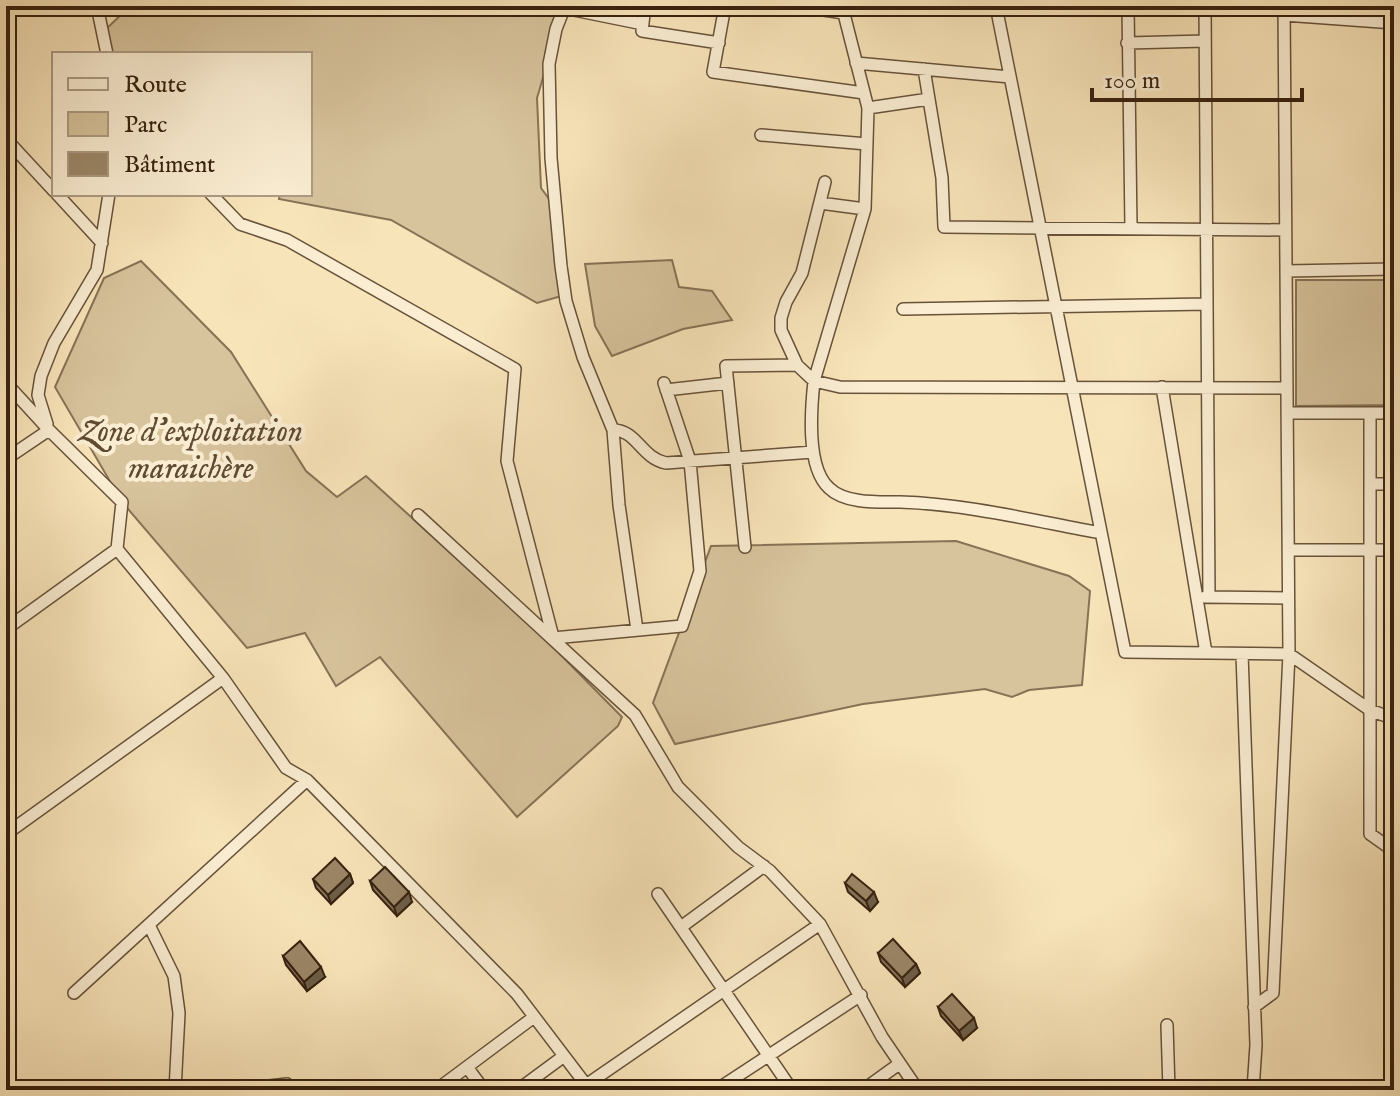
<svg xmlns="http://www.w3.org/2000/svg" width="1400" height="1096" font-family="'IM FELL English',serif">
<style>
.green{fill:#d7c39c;stroke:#877256;stroke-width:2}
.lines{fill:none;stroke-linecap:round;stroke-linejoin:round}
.street-casing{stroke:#67523a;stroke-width:14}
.street{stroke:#faedd2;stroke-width:11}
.wall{fill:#857359;stroke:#37210f;stroke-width:2}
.shaded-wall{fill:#6c5e48;stroke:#37210f;stroke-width:2}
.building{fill:#9b8667;stroke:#37210f;stroke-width:2}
.labels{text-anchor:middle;stroke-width:8;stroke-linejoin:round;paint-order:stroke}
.park-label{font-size:32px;font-style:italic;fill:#5f4a32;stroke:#faedd2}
</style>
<rect width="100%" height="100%" fill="#f8e4b9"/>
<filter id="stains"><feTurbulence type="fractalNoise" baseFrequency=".0025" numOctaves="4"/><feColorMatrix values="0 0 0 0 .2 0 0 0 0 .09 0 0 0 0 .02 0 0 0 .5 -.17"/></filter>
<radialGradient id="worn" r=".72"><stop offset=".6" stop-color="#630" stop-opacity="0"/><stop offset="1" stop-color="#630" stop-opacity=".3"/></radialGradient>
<!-- green -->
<path class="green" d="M 130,6 L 564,6 L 537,98 L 541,188 L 555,207 L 565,295 L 537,303 L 391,220 L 279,199 L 280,194 L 310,194 L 310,54 L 106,54 L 103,32 Z
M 672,260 L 679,287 L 712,291 L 732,320 L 683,329 L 612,356 L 595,326 L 585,264 Z
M 141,261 L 231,352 L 306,471 L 337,497 L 366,476 L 545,639 L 622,717 L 618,726 L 517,817 L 380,657 L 336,686 L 305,633 L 247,648 L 122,502 L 55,387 L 104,278 Z
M 1296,280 L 1394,280 L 1394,405 L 1296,406 Z
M 956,541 L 1069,576 L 1090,591 L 1082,685 L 1029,690 L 1012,697 L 985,689 L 863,704 L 675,744 L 653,703 L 711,546 Z"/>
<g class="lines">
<!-- street casing -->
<g class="street-casing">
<path id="street" d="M 97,6 L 107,54
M 565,6 L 556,29 L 549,64 L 551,158 L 561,266 L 566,301 L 583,357 L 613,430 L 619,505 L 637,630
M 645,6 L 642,31 L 719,43
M 725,6 L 713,72 L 864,93
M 797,6 L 844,13
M 842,6 L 868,108 L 865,209 L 814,381 C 811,409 806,467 829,488 C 845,504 879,502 900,502 C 967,504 1035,521 1101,533
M 996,6 L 1125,652 L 1289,654 L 1370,710 L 1394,719
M 1128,6 L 1131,228
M 1205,6 L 1209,597
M 564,8 L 643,24
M 1284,15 L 1394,23
M 1127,43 L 1205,41
M 856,63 L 1010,77
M 924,69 L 942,178 L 944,227 L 1285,230
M 868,108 L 929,99
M 761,135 L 867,144
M 6,139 L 54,191
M 825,182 L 802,273 L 786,302 L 781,318 L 781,330 L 797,365 L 814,381 L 840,387 L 1287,388
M 57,194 L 102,243
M 211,194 L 240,224 L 287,240 L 515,369 L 507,461 L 553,637
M 820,203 L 865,209
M 1286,271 L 1394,269
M 903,309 L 1207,304
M 6,383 L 49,430 L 122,502 L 117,549 L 223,678 L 286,768 L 307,780 L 517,994 L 590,1090
M 1162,387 L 1206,653
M 666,390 L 728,383
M 1287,413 L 1394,413
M 1370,413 L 1370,834 L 1394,851
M 47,424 L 38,395 L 41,376 L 54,343 L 97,270 L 109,194
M 613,430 C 637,430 641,458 666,463 L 813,452
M 6,459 L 49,430
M 1370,484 L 1394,484
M 418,515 L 635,715 L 678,787 L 738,847 L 770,871 L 820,924 L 882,1037 L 918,1090
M 745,547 L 726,366 L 797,365
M 1288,550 L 1394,550
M 1205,597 L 1288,598
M 6,629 L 117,549
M 553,638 L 682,626 L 700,571 L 690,461 L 664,383
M 1242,654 L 1256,1045 L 1253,1090
M 6,834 L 223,678
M 658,894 L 792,1090
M 149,925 L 174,976 L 179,1013 L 175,1090
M 681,927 L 764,866
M 74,993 L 307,780
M 1254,1007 L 1273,993 L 1289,654 L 1284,6
M 1167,1025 L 1169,1090
M 467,1067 L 484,1090
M 586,1085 L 820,924
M 259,1090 L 269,1086 L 287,1084 L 288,1090
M 436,1090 L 534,1017
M 518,1090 L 564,1056
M 716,1090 L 861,995
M 863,1090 L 899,1064"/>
</g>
<!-- street -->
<use href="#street" class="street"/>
</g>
<!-- wall -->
<path class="wall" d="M 350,874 L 353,883 L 331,904 L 316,888 L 313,879 Z
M 370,881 L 412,902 L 397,916 L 373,890 Z
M 845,883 L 878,902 L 870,911 L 848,892 Z
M 878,953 L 916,964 L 920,973 L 905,987 L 881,962 Z
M 283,956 L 325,977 L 307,991 L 286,965 Z
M 938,1007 L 977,1028 L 963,1040 L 941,1016 Z"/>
<!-- shaded-wall -->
<path class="shaded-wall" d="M 350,874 L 353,883 L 331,904 L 328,895 Z
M 409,892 L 412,902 L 397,916 L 394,907 Z
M 874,892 L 878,902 L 870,911 L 866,901 Z
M 916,964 L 920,973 L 905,987 L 902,978 Z
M 321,967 L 325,977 L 307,991 L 304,982 Z
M 974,1018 L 977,1028 L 963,1040 L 959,1031 Z"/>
<!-- building -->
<path class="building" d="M 335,858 L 350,874 L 328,895 L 313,879 Z
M 385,867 L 409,892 L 394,907 L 370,881 Z
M 852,874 L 874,892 L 866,901 L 845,883 Z
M 893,939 L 916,964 L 902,978 L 878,953 Z
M 300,941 L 321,967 L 304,982 L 283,956 Z
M 952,994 L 974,1018 L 959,1031 L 938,1007 Z"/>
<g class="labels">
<!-- park labels -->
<g class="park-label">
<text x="191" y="441">Zone d'exploitation<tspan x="191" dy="37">maraichère</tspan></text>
</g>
</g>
<!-- margin -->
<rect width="1400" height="1096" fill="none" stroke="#f8e4b9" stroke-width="32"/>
<rect x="8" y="8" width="1384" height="1080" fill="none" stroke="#37210f" stroke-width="4"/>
<rect x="16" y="16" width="1368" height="1064" fill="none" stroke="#37210f" stroke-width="2"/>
<!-- legend -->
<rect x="52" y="52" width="260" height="144" fill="#faedd2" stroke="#ac9b84" stroke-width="2"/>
<rect x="68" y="78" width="40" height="12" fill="#faedd2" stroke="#ac9b84" stroke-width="2"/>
<text x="124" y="92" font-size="24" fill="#37210f">Route</text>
<rect x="68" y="112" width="40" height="24" fill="#d7c39c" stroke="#ac9b84" stroke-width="2"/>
<text x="124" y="132" font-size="24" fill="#37210f">Parc</text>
<rect x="68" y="152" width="40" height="24" fill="#9b8667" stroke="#ac9b84" stroke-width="2"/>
<text x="124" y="172" font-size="24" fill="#37210f">Bâtiment</text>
<!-- scale -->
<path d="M1092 88v12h210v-12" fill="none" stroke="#37210f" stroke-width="4"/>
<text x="1104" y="88" font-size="24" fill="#37210f" stroke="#faedd2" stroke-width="6" paint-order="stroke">100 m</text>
<rect width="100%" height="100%" filter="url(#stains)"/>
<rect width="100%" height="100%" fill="url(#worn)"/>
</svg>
